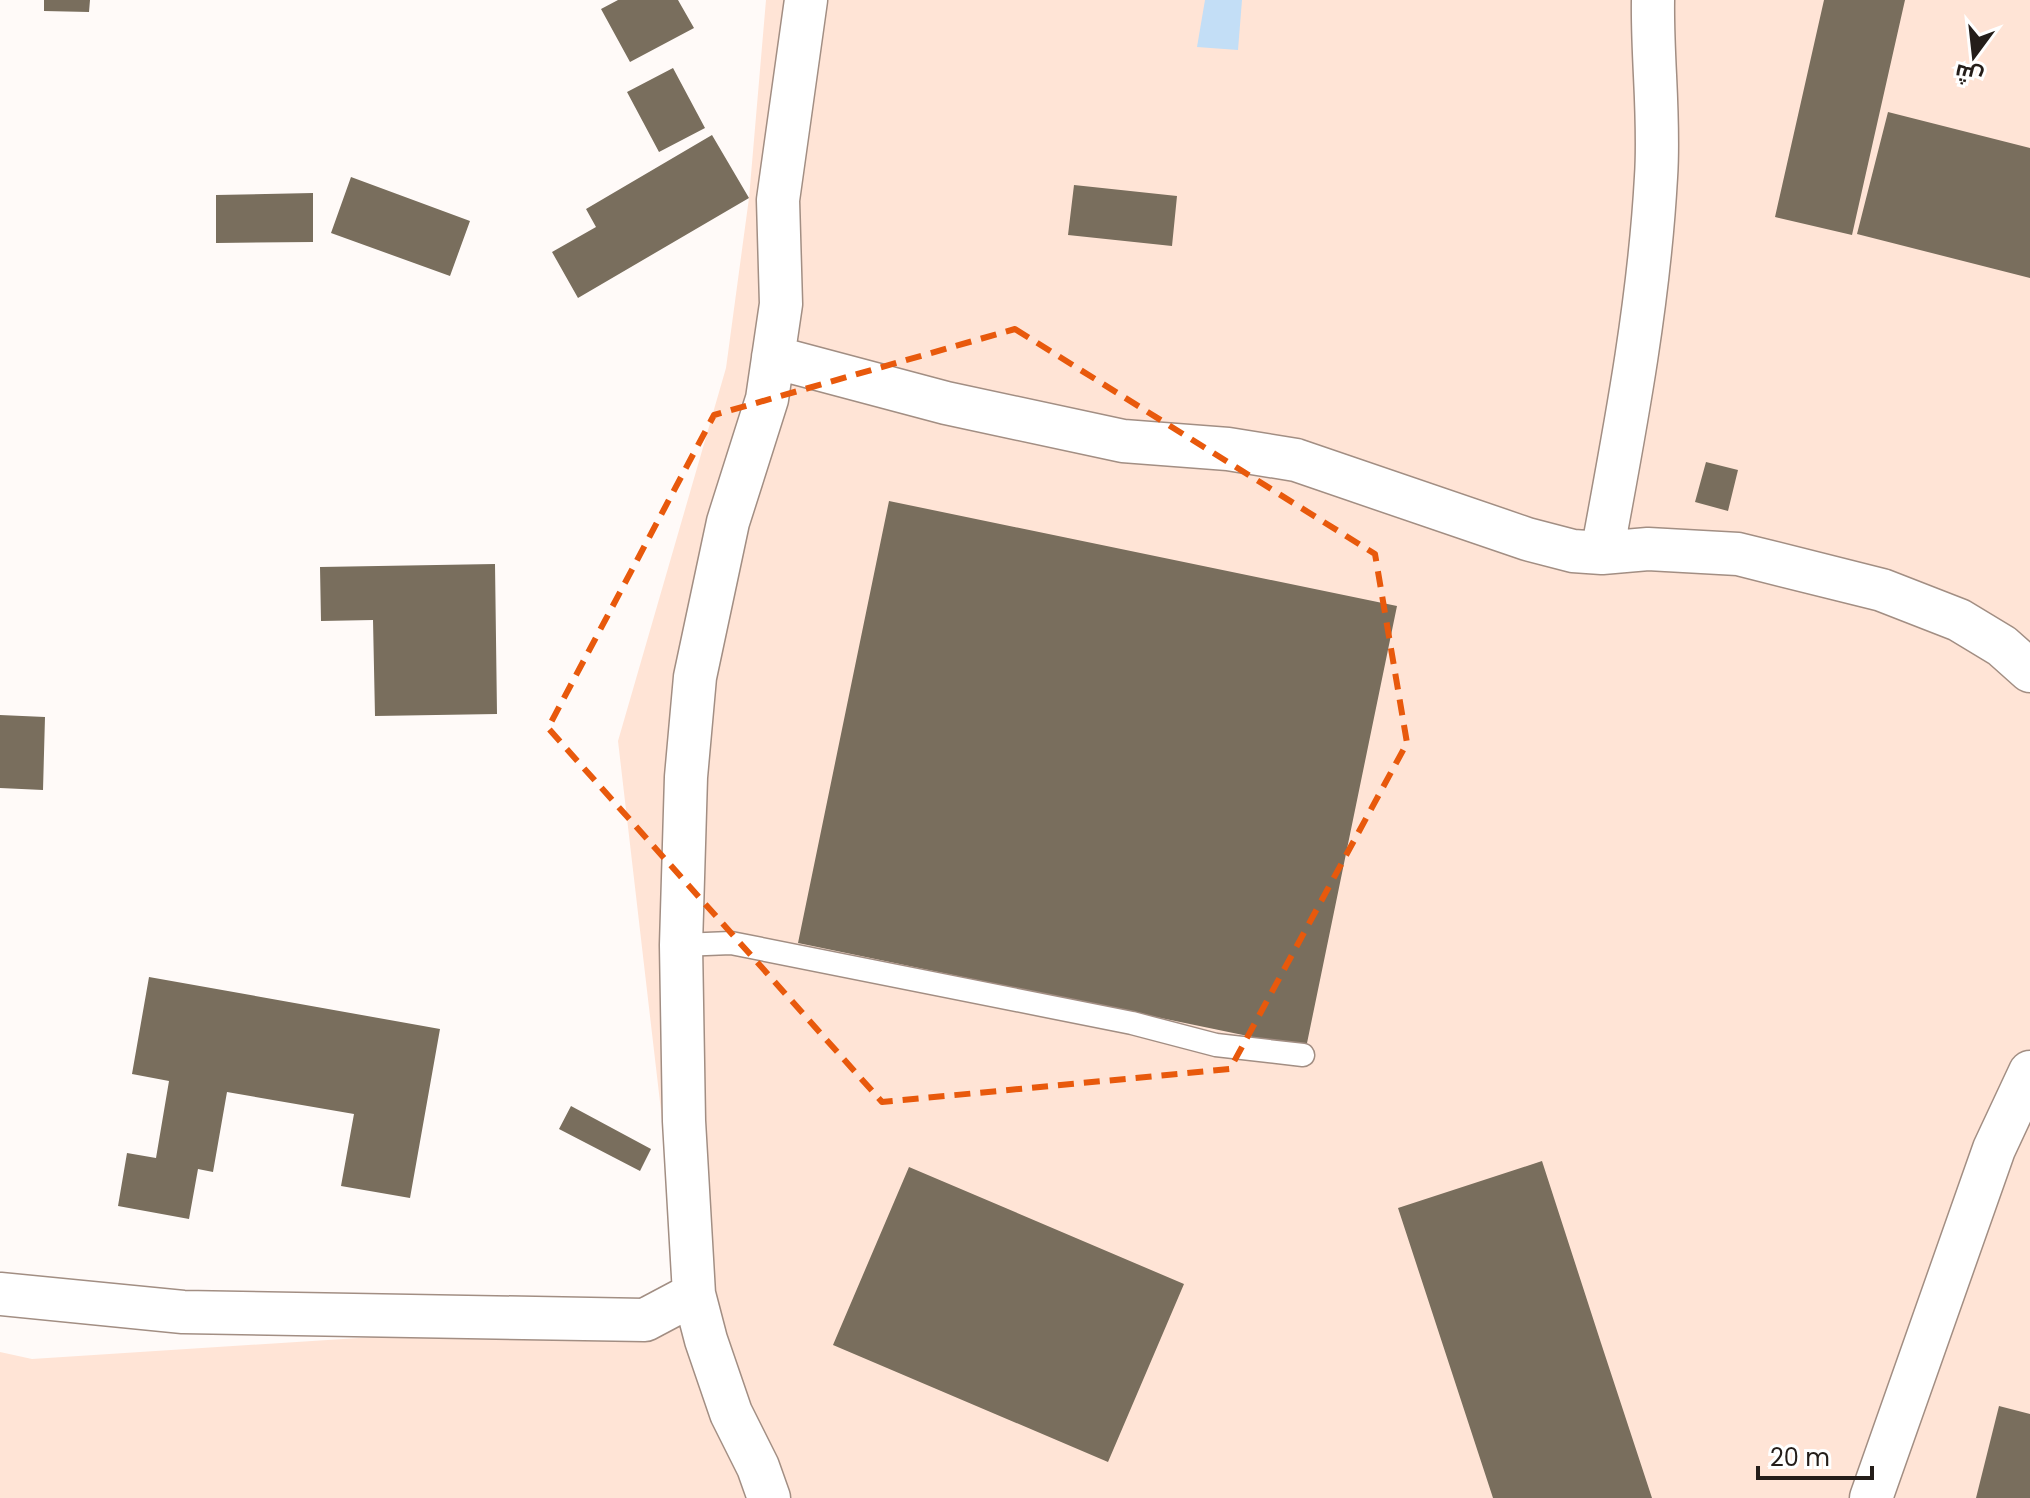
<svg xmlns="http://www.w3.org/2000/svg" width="2030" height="1498" font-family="Poppins,Cairo,sans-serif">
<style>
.green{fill:#ffe4d6}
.water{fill:#c3def6}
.building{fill:#796e5d}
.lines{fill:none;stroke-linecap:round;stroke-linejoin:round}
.service-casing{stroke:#a28e83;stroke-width:25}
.minor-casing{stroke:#a28e83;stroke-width:45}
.service{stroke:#fff;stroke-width:22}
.minor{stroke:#fff;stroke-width:42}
.marked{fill:none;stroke:#e8590c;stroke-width:6;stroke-dasharray:16 10;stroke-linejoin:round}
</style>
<rect width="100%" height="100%" fill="#fffaf8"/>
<!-- green -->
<path class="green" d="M 766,0 L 2030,0 L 2030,1498 L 0,1498 L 0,1352 L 32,1359 L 685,1317 L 618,741 L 726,368 L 749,198 Z"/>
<!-- water -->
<path class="water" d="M 1205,0 L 1242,0 L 1238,50 L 1197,47 Z"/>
<!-- building -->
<path class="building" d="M 44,0 L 90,0 L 89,12 L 44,11 Z
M 618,0 L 678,0 L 694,28 L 630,62 L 601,9 Z
M 1824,0 L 1905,0 L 1852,235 L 1775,217 Z
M 673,68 L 705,128 L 659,152 L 627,92 Z
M 1888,112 L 2030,148 L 2030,278 L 1857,234 Z
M 712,135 L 749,198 L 578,298 L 552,252 L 596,227 L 586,209 Z
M 351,177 L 470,221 L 450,276 L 331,233 Z
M 1074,185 L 1177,196 L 1172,246 L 1068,235 Z
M 313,193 L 313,242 L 216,243 L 216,195 Z
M 1706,462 L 1738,470 L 1728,511 L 1695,502 Z
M 889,501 L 1397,606 L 1306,1048 L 798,943 Z
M 495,564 L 497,714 L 375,716 L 373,620 L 321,621 L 320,567 Z
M 0,715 L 45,717 L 43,790 L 0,788 Z
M 149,977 L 440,1029 L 410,1198 L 341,1186 L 354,1114 L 227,1092 L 213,1172 L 198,1169 L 189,1219 L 118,1206 L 127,1153 L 156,1158 L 169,1081 L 132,1074 Z
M 571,1106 L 651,1149 L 640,1171 L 559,1129 Z
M 1542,1161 L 1601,1343 L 1652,1498 L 1493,1498 L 1398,1208 Z
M 909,1167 L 1184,1284 L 1108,1462 L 833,1345 Z
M 1999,1406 L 2030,1414 L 2030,1498 L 1976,1498 Z"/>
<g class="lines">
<!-- service casing -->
<g class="service-casing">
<path id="service" d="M 681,945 L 731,943 L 1132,1023 L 1216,1045 L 1303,1055"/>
</g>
<!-- minor casing -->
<g class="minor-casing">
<path id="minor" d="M 773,357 L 946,403 L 1123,441 L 1228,449 L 1296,460 L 1527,539 L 1573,551 L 1602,553 L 1648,549 L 1738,554 L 1882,590 L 1959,620 L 2002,646 L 2030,671
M 1602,553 C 1625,429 1649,304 1656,177 C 1660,118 1652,59 1653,0
M 0,1294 L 183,1312 L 645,1320 L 694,1294
M 769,1498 L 758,1467 L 731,1413 L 706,1340 L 694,1294 L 684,1121 L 681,945 L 686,777 L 695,677 L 728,522 L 767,399 L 781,304 L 778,200 L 806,0
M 1871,1498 L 1994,1149 L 2030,1072"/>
</g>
<!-- service -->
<use href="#service" class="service"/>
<!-- minor -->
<use href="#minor" class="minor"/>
</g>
<!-- marked area -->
<path class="marked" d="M 1015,329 L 1375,554 L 1407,743 L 1230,1069 L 882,1102 L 548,728 L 714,415 Z"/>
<!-- north arrow -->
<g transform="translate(1974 56) rotate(195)" stroke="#ffffff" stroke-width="6" paint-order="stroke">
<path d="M0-6L14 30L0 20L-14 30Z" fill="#241d19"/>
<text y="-12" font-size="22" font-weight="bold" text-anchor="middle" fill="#241d19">ش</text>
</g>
<!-- scale -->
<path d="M1758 1466v12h114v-12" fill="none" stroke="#241d19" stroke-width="4"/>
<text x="1770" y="1466" font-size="24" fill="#241d19" stroke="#ffffff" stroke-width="6" paint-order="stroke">20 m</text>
</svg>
